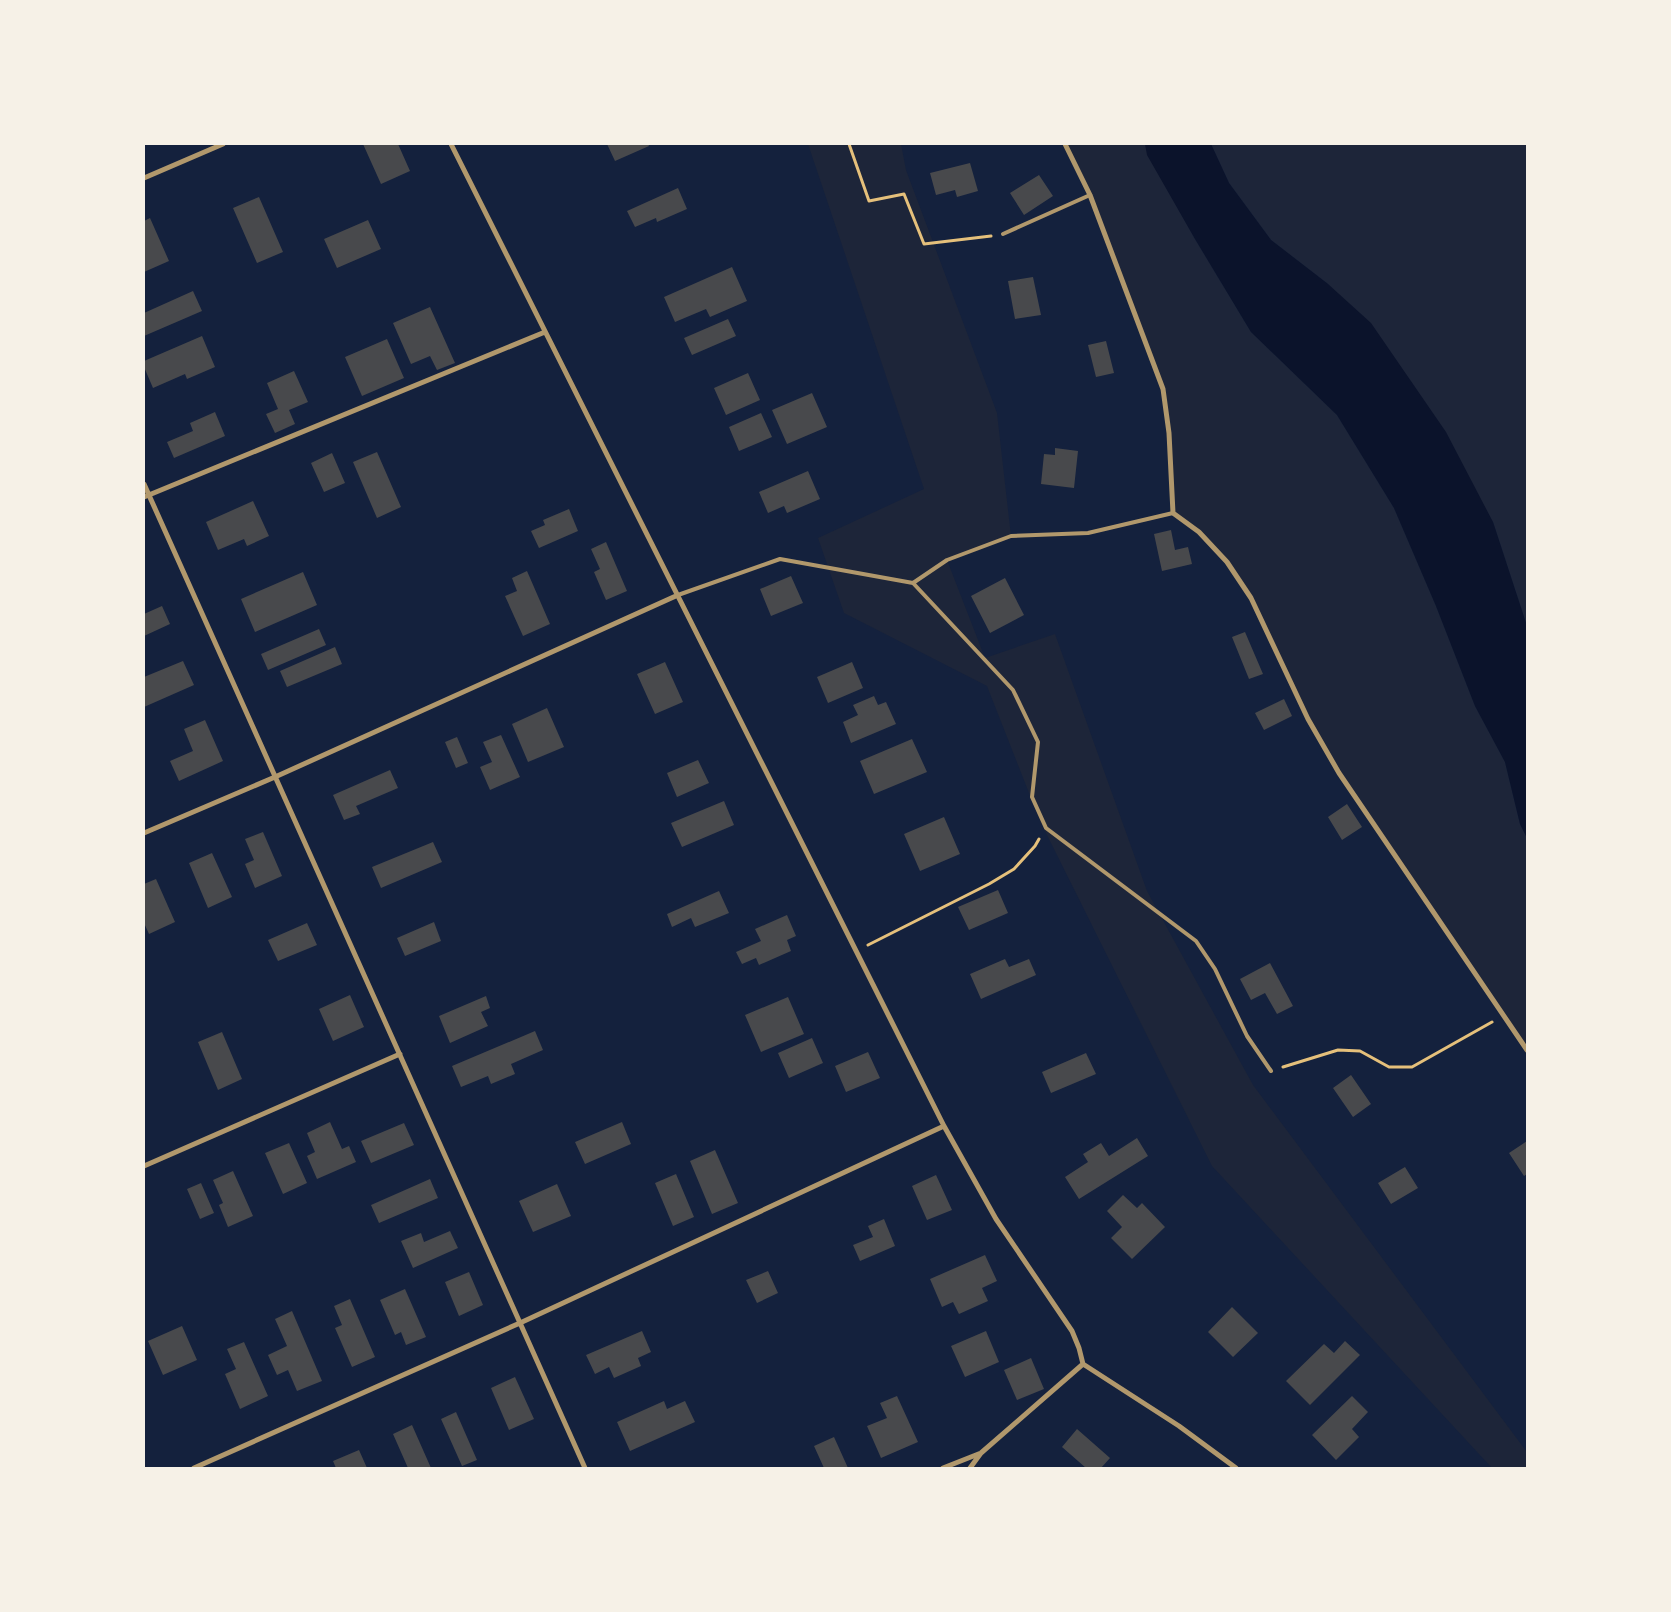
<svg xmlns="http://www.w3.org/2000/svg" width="1671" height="1612" font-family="Mulish,sans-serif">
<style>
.green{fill:#1d2539}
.water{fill:#0b132b}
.building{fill:#48494c}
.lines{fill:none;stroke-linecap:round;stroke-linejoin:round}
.path{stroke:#e5c07b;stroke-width:3}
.service{stroke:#b1986c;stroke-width:4}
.minor{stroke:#b1986c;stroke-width:5}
</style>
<rect width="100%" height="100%" fill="#14213d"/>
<!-- green -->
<path class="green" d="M 808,144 L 901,144 L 906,170 L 997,413 L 1011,536 L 947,560 L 985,658 L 1055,634 L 1147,891 L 1253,1085 L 1527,1452 L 1527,1468 L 1492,1468 L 1212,1166 L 1040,821 L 987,686 L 844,613 L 818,538 L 924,489 Z
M 1065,144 L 1145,144 L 1148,155 L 1195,239 L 1251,332 L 1337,415 L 1394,508 L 1436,606 L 1475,706 L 1505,762 L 1520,824 L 1527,838 L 1527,1050 L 1339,773 L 1308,719 L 1251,598 L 1227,562 L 1199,532 L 1173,513 L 1163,389 L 1090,196 Z
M 1211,144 L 1527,144 L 1527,626 L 1493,522 L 1328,284 L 1271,240 L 1229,183 Z"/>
<!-- water -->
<path class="water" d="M 1145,144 L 1211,144 L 1229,183 L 1271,240 L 1328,284 L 1371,323 L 1446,432 L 1493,522 L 1527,626 L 1527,838 L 1520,824 L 1505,762 L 1475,706 L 1436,606 L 1394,508 L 1337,415 L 1251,332 L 1195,239 L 1147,155 Z"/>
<!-- building -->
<path class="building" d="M 363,144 L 398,144 L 410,171 L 381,184 Z
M 607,144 L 648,144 L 649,146 L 615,161 Z
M 970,163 L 978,191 L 957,197 L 955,190 L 936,195 L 930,173 Z
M 1039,175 L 1053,196 L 1024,215 L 1010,193 Z
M 678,188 L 687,209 L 657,222 L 656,218 L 635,227 L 627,211 Z
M 259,197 L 283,252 L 257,263 L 233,208 Z
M 150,218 L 169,261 L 144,272 L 144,221 Z
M 368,220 L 381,249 L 337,268 L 324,239 Z
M 732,267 L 747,301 L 710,317 L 706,309 L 675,322 L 664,297 Z
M 1033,277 L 1041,315 L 1015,319 L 1008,281 Z
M 193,291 L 202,311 L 144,336 L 144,313 Z
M 430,307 L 455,363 L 437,370 L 430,356 L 411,364 L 393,323 Z
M 728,319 L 736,336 L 692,355 L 684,338 Z
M 202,336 L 215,367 L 187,379 L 185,374 L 153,388 L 144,367 L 144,361 Z
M 387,339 L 404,378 L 362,396 L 345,357 Z
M 1106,341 L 1114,373 L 1096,377 L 1088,345 Z
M 294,371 L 308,402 L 289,410 L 295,424 L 275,433 L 266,414 L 278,409 L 267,383 Z
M 748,373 L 760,400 L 726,415 L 714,388 Z
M 812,393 L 827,427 L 787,444 L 772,410 Z
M 215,412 L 225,436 L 174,458 L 167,442 L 193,431 L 190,423 Z
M 761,413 L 772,437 L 739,451 L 729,427 Z
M 1055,448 L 1078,451 L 1074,488 L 1041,484 L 1044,454 L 1055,455 Z
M 377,452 L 401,507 L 377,518 L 353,462 Z
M 332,453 L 345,483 L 324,492 L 311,463 Z
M 808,471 L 820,499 L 787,513 L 784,506 L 768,513 L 759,492 Z
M 253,501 L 269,536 L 247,546 L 244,539 L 218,550 L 206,522 Z
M 569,509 L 578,531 L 539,548 L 531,531 L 545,525 L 543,520 Z
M 1171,530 L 1175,550 L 1188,547 L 1192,564 L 1162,571 L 1154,534 Z
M 606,542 L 627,591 L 606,600 L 594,572 L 600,569 L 591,549 Z
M 527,571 L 550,624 L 523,636 L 505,596 L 517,591 L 512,578 Z
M 303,572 L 317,605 L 255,632 L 241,599 Z
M 791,576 L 803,603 L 771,616 L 760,589 Z
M 1005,578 L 1024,615 L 990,633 L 971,596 Z
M 162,606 L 170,624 L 144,636 L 144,614 Z
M 319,629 L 326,645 L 268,670 L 261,654 Z
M 1245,632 L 1263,674 L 1249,679 L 1232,637 Z
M 335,647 L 342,664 L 287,687 L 280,671 Z
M 183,661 L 194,685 L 144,707 L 144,677 Z
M 665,662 L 683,702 L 655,714 L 637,674 Z
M 852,662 L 863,688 L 828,703 L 817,677 Z
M 874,696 L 878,705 L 886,702 L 896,724 L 851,743 L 843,722 L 858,715 L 853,705 Z
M 1284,699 L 1292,716 L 1264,730 L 1255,713 Z
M 547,708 L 564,747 L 528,762 L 512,724 Z
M 205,720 L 223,761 L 179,781 L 170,761 L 193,751 L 184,729 Z
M 501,735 L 520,777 L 490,790 L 480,767 L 492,762 L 483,742 Z
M 457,737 L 468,763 L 456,768 L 445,742 Z
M 912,739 L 927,772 L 874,794 L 860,761 Z
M 698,760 L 709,783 L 677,797 L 667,773 Z
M 390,770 L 398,788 L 356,806 L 360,814 L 344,820 L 333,795 Z
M 724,801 L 734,825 L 682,847 L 671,823 Z
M 1347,804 L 1362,827 L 1342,840 L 1328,817 Z
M 944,817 L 960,854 L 920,871 L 904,834 Z
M 263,832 L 282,876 L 255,888 L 245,864 L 254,860 L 245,839 Z
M 433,842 L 442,862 L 381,888 L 372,867 Z
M 212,853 L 232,897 L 208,908 L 189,863 Z
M 156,879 L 175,922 L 149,934 L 144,923 L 144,884 Z
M 998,890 L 1008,913 L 969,930 L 958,907 Z
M 719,891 L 729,913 L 695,927 L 691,918 L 672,927 L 667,914 Z
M 787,915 L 796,936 L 787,940 L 791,951 L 759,965 L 756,958 L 742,964 L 736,952 L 761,941 L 755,929 Z
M 434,922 L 441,941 L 405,956 L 397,938 Z
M 307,923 L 317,945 L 278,961 L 268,940 Z
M 1005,959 L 1009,967 L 1029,959 L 1036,975 L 981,999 L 970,974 Z
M 1270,963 L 1293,1006 L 1277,1014 L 1265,993 L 1251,1000 L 1240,979 Z
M 350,995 L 364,1027 L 333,1041 L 319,1009 Z
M 486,996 L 490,1008 L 481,1012 L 488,1026 L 450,1043 L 439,1016 Z
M 788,997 L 804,1034 L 761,1052 L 745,1015 Z
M 535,1031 L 543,1050 L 511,1064 L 515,1074 L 491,1084 L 488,1076 L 461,1087 L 452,1066 Z
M 222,1032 L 242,1079 L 218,1090 L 198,1042 Z
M 812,1038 L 823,1063 L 789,1078 L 778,1053 Z
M 868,1052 L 880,1078 L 846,1092 L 835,1066 Z
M 1086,1053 L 1096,1074 L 1051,1093 L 1042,1072 Z
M 1351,1075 L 1371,1104 L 1353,1117 L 1333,1088 Z
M 330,1122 L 342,1149 L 349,1146 L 356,1162 L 317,1179 L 307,1156 L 315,1152 L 307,1133 Z
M 622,1122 L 631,1144 L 585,1164 L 575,1142 Z
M 404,1123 L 414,1145 L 371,1163 L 361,1141 Z
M 1137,1138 L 1148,1156 L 1079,1199 L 1065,1177 L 1088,1162 L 1083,1154 L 1101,1143 L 1109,1156 Z
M 1527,1141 L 1527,1174 L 1524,1176 L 1509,1153 Z
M 289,1143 L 307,1183 L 283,1194 L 265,1153 Z
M 715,1150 L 738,1203 L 712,1214 L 690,1161 Z
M 1405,1167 L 1418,1188 L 1391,1204 L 1378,1183 Z
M 233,1171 L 253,1216 L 228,1227 L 219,1205 L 223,1203 L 213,1180 Z
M 676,1174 L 694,1217 L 673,1226 L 655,1183 Z
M 936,1175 L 952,1210 L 927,1220 L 912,1186 Z
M 430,1179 L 438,1198 L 379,1223 L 371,1205 Z
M 201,1183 L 214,1213 L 200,1219 L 187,1189 Z
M 557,1184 L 571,1216 L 533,1232 L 519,1201 Z
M 1123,1195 L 1137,1208 L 1142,1203 L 1165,1227 L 1132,1259 L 1111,1238 L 1122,1227 L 1107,1211 Z
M 884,1219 L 895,1246 L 860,1261 L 853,1245 L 873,1237 L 868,1226 Z
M 450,1231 L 458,1248 L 413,1268 L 401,1241 L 421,1233 L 424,1242 Z
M 985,1255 L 997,1281 L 982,1288 L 988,1301 L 959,1314 L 953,1302 L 942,1307 L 930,1279 Z
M 768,1271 L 778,1293 L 757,1303 L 746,1280 Z
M 469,1272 L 483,1305 L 459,1316 L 445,1282 Z
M 405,1289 L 426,1337 L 406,1345 L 401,1332 L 395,1335 L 380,1300 Z
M 350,1299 L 375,1357 L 352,1367 L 335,1328 L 342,1325 L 334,1306 Z
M 1232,1307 L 1258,1333 L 1233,1357 L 1208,1332 Z
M 292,1311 L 322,1381 L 297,1391 L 288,1370 L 277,1375 L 268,1355 L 287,1346 L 275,1319 Z
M 182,1326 L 197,1360 L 163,1375 L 148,1341 Z
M 642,1331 L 651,1352 L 638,1358 L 641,1366 L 614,1378 L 609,1367 L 595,1374 L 586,1355 Z
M 986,1331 L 999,1362 L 965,1377 L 951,1346 Z
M 1345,1341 L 1360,1355 L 1310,1405 L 1286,1381 L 1324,1344 L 1334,1353 Z
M 244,1342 L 268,1396 L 240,1409 L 225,1374 L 236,1369 L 227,1349 Z
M 1031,1358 L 1044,1389 L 1017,1400 L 1004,1370 Z
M 515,1377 L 534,1419 L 509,1430 L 491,1388 Z
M 897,1396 L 918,1442 L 881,1458 L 867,1426 L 887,1418 L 880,1403 Z
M 1352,1396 L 1368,1412 L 1352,1429 L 1359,1437 L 1336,1460 L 1312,1435 Z
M 664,1401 L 667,1409 L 685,1401 L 695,1422 L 630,1451 L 617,1422 Z
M 456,1412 L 477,1460 L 462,1466 L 441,1419 Z
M 412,1425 L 431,1468 L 408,1468 L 393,1434 Z
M 1077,1429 L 1110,1458 L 1101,1468 L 1086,1468 L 1062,1447 Z
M 834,1437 L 848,1468 L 824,1468 L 814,1446 Z
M 359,1450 L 367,1468 L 336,1468 L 333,1461 Z"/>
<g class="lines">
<!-- path -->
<path class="path" d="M 849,144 L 869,201 L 904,194 L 924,244 L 991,236
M 868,945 L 989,884 L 1014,869 L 1035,846 L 1039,839
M 1283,1067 L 1338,1050 L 1360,1051 L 1389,1067 L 1412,1067 L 1492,1022"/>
<!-- service -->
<path class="service" d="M 1003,234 L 1090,195
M 913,583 L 947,560 L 1011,536 L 1088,533 L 1173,513
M 678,595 L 780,559 L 913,583 L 1013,690 L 1038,742 L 1032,797 L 1046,828 L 1196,941 L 1215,969 L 1247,1036 L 1271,1071"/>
<!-- minor -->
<path class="minor" d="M 451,144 L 944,1126 L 996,1219 L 1072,1331 L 1079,1348 L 1083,1364 L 1179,1426 L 1236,1468
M 1065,144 L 1090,195 L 1163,389 L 1169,433 L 1173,513 L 1199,532 L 1227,562 L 1251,598 L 1308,719 L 1339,773 L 1527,1050
M 144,178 L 223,144
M 144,484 L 585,1468
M 144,497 L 545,332
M 144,833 L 275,777 L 678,595
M 144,1166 L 400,1054
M 194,1468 L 520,1323 L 944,1126
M 943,1468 L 981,1453 L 1083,1364
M 970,1468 L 981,1453"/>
</g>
<!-- border -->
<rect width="1671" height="1612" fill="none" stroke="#f6f1e7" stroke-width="290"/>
</svg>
